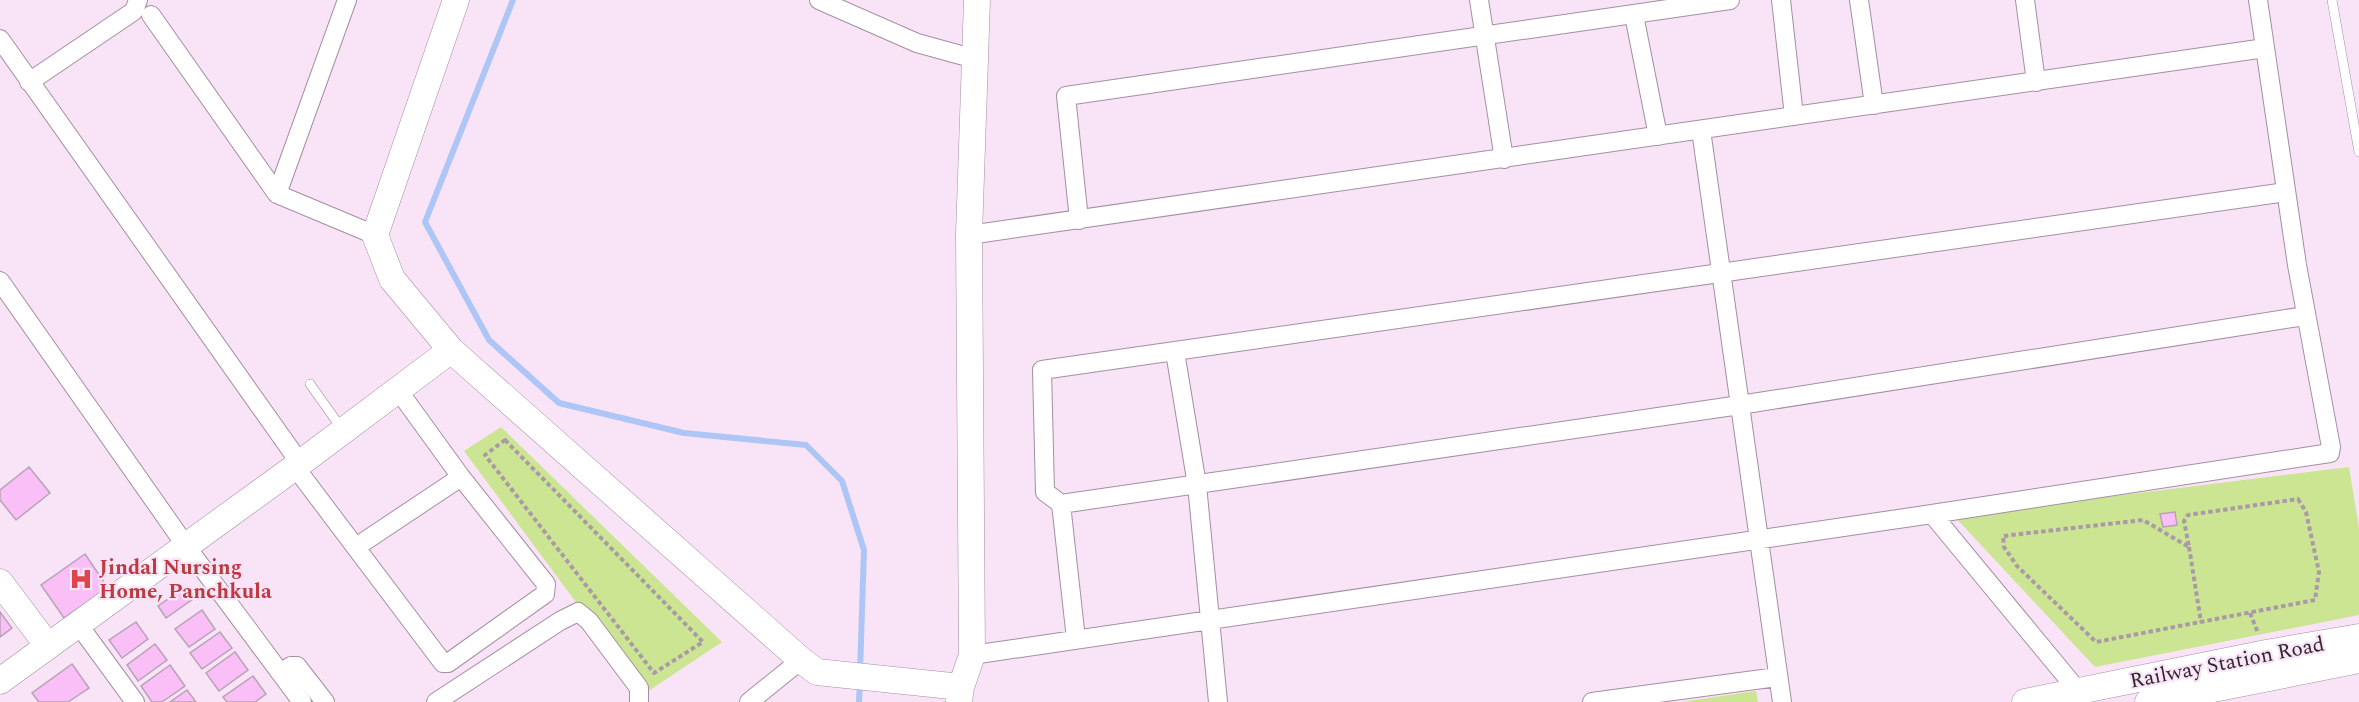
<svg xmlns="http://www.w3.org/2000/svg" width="2359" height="702" font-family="Spectral,serif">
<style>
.green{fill:#cce592}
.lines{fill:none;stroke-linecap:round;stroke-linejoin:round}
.stream{stroke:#adc6f6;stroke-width:6}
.building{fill:#fabff6;stroke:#b6a3b5;stroke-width:1.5}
.lane-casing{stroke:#a38fa1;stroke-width:10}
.street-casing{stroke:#a38fa1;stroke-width:20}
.secondary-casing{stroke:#a38fa1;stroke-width:27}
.path{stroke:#aa9aa8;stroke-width:4;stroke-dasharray:4.5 3;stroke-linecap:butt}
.lane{stroke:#fff;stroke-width:9}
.street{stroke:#fff;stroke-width:18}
.secondary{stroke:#fff;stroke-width:26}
.labels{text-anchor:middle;stroke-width:4.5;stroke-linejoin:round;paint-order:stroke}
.health-label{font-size:21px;font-weight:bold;fill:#be3a42;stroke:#f9e4f7;text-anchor:start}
.street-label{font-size:21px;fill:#30282f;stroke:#f9e4f7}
</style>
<rect width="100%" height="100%" fill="#f9e4f7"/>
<!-- green -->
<path class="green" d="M 501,427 L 722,642 L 644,694 L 464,451 Z
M 2349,467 L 2359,528 L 2359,615 L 2095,667 L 1954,516 Z
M 1756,691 L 1758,702 L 1681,702 Z"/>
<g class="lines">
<!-- stream -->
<path class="stream" d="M 513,0 L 425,222 L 489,340 L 559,403 L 684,433 L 806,445 L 842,481 L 864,550 L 860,671
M 859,702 L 860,682"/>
</g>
<!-- building -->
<path class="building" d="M 29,467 L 50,493 L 16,520 L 0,500 L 0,490 Z
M 2175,512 L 2177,525 L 2163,527 L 2160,514 Z
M 85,554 L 108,588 L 64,618 L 41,585 Z
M 185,587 L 193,599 L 166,618 L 158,606 Z
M 202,610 L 215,629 L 189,647 L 175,629 Z
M 0,612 L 12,628 L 0,637 Z
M 136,622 L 148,639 L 122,658 L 109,640 Z
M 220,632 L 232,648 L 202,669 L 190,653 Z
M 155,644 L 167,660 L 138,681 L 127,665 Z
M 235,652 L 248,670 L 219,691 L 206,673 Z
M 72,664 L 89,688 L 68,702 L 39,702 L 32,693 Z
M 170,665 L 185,686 L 162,702 L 152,702 L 141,686 Z
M 253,676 L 266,694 L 255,702 L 227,702 L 223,697 Z
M 187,690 L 196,702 L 170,702 Z"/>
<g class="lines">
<!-- lane casing -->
<g class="lane-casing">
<path id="lane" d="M 2332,0 L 2359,152
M 310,384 L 342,429"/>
</g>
<!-- street casing -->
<g class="street-casing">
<path id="street" d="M 347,0 L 277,194 L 375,235
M 819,0 L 917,43 L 975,59
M 1479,0 L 1504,159
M 1781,0 L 1794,116
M 1859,0 L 1874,105
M 2025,0 L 2036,82
M 151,15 L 277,194
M 1634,15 L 1658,136
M 0,39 L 300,463
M 29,82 L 134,11 L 138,0
M 1701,130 L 1782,702
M 1079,220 L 1066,96 L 1730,0
M 969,235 L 2265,48
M 0,281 L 186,546 L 302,702
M 1170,352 L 1176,358 L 1197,485 L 1218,702
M 295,467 L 443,663 L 448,663 L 545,594 L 546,584 L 461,477 L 398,390
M 1061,504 L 1740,405 L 2305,316
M 1932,514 L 2079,692
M 356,547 L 461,477
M 78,624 L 135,702
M 1074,639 L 1076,639 L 1061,504 L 1045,492 L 1042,370 L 2286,192
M 972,655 L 1932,514 L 2330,453 L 2331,447 L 2297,265 L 2258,0
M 280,673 L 291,666 L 297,666 L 325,702
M 436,702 L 560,621 L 578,612 L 589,621 L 639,688 L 639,702
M 749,702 L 801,660
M 1592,702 L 1777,677"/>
</g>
<!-- secondary casing -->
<g class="secondary-casing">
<path id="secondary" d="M 456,0 L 375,235 L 392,279 L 451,350 L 801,660 L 817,672 L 961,687
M 0,582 L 48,646
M 0,681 L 295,467 L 451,350
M 959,702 L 961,687 L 972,655 L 969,235 L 977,0
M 2025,702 L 2266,653 L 2359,637
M 2148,702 L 2359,660"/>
</g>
<!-- path -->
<path class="path" d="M 505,440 L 703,642 L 654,673 L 485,455 Z
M 2298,499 L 2306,512 L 2319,572 L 2315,600 L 2096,642 L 2017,566 L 2004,547 L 2003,536 L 2143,520 L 2189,547 L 2184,521 L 2188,515 Z
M 2189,547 L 2201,622
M 2250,613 L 2258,633"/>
<!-- lane -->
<use href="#lane" class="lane"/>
<!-- street -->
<use href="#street" class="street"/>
<!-- secondary -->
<use href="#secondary" class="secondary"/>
</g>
<!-- icons -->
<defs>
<g id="hospital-bare" transform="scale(1.8)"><path d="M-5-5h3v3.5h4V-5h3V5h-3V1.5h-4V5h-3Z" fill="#e0444e" stroke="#f9e4f7" stroke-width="2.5" paint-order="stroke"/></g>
</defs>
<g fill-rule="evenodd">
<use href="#hospital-bare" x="81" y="579"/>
</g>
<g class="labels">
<!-- health labels -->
<g class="health-label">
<text x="99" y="574">Jindal Nursing<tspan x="99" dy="24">Home, Panchkula</tspan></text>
</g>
<!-- street labels -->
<g class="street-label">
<text transform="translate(2227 662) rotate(-11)" y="7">Railway Station Road</text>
</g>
</g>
</svg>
